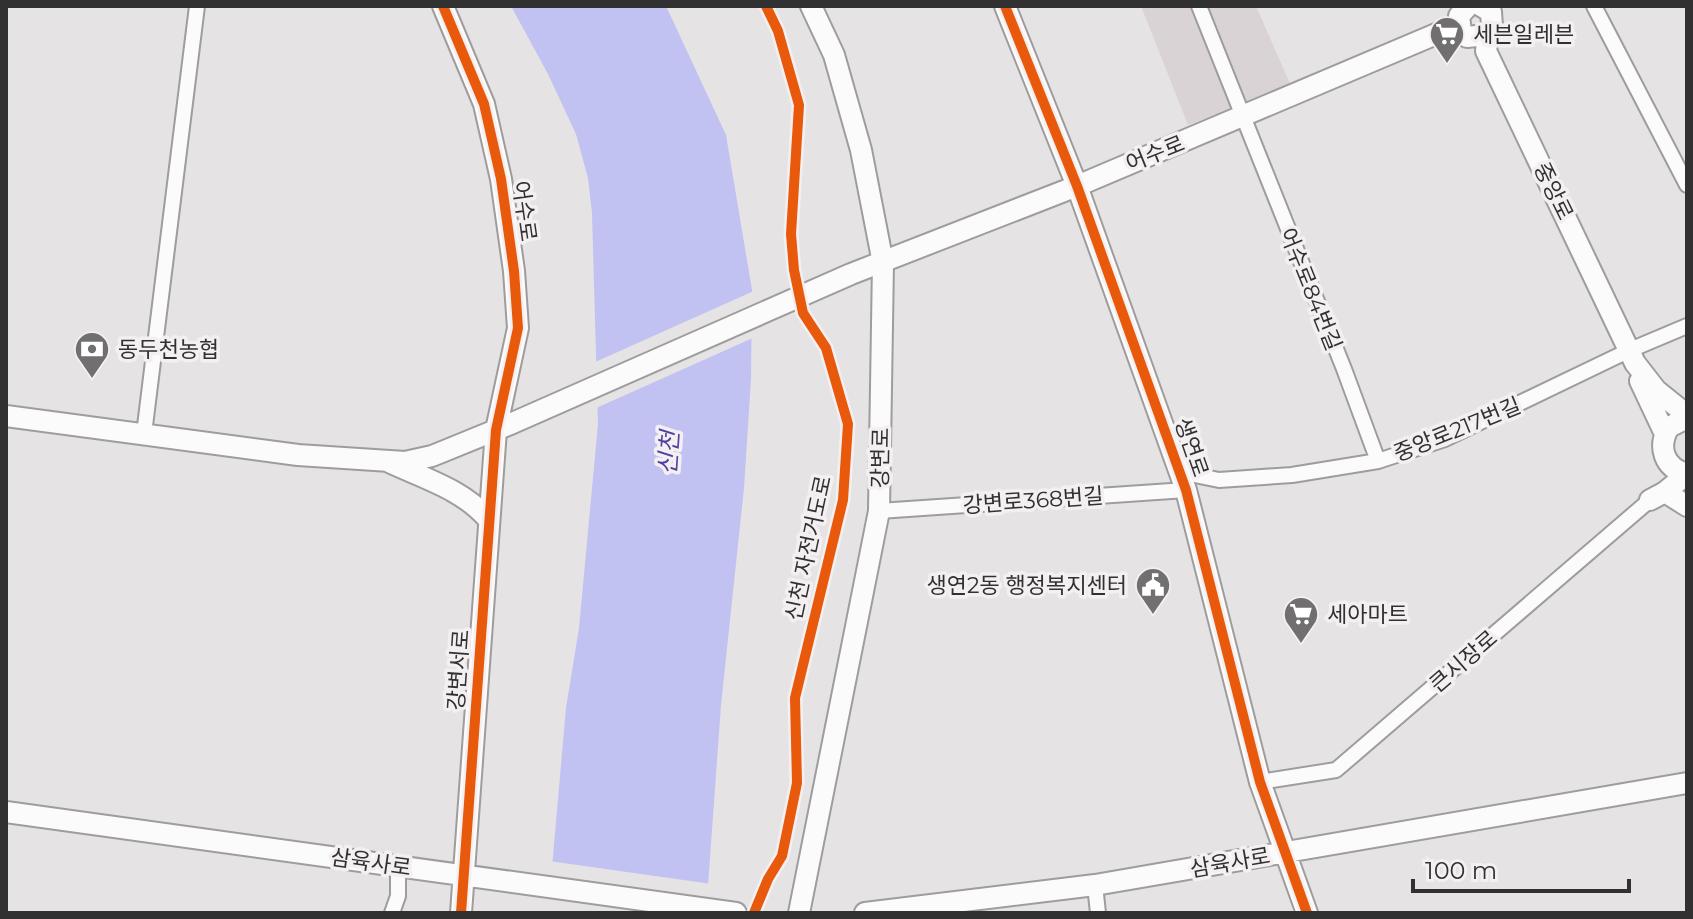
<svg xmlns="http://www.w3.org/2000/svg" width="1693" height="919" font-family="Montserrat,'Noto Sans KR',sans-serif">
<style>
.built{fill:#d9d3d6}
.water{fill:#c1c1f2}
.pier{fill:#e5e3e4}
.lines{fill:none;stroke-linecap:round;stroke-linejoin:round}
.street-casing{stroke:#9e9c9c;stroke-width:18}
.secondary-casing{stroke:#9e9c9c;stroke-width:24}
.street{stroke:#fbfbfb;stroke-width:14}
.secondary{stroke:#fbfbfb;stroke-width:20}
.cycleway-casing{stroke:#f4f0f2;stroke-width:15}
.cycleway{stroke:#e8590c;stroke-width:10}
.labels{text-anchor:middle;stroke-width:7;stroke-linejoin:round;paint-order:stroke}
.poi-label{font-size:22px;fill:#323132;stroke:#f4f0f2;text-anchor:start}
.street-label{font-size:22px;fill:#323132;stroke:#f4f0f2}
.water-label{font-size:24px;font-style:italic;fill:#4e41a4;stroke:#f4f0f2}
</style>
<rect width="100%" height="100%" fill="#e5e3e4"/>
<!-- built -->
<path class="built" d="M 1141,6 L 1256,6 L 1291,86 L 1188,125 Z"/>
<!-- water -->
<path class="water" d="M 511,6 L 666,6 L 726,135 L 752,290 L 751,379 L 744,488 L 721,705 L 706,913 L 548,913 L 566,708 L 579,628 L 598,424 L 592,213 L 588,178 L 576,134 L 548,74 Z"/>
<!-- pier -->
<path class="pier" d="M 756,290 L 755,337 L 594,409 L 593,363 Z
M 549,861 L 712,884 L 710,913 L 544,913 Z"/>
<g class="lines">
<!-- street casing -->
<g class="street-casing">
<path id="street" d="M 1199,6 L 1344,369 L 1378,461
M 1594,6 L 1687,185
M 144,434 L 197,6
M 1180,472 L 1219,480 L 1292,475 L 1378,461 L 1445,439 L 1630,350 L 1687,326
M 879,511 L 1186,490
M 1260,782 L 1336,770 L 1650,500
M 1095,885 L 1098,913
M 392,913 L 398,896 L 398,866"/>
</g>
<!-- secondary casing -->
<g class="secondary-casing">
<path id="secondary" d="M 443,6 L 484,104 L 501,179 L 514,271 L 518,328 L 496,430 L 461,913
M 1005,6 L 1077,186 L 1186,490 L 1260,782 L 1307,913
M 1468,6 L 1459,16 L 1461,32 L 1467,37 L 1486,35 L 1492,26 L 1491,12 L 1481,6
M 1489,30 L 1486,51 L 1635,363 L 1656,390 L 1687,415
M 1640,381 L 1665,434
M 6,416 L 298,455 L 405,462 L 432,456 L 508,425 L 851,274 L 1077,186 L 1448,29 L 1461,32
M 1687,418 L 1669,427 C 1657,447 1664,468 1687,474
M 389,462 C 425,479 462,489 488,519
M 1665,492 L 1687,506
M 1650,500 L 1665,492 L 1687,474
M 6,812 L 736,913
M 799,913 L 879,511 L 883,263 L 861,150 L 834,55 L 811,6
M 865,913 L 1095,885 L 1687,783"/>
</g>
<!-- street -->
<use href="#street" class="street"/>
<!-- secondary -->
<use href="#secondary" class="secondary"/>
<!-- cycleway casing -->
<g class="cycleway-casing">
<path id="cycleway" d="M 443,6 L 484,104 L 501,179 L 514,271 L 518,328 L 496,430 L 461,913
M 1005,6 L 1077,186 L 1186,490 L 1260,782 L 1307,913
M 754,913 L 768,879 L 782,856 L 797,783 L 795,698 L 843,500 L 848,424 L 826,348 L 803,313 L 794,270 L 791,234 L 799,105 L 778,31 L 766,6"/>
</g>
<!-- cycleway -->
<use href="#cycleway" class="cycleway"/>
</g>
<!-- icons -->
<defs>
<g id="supermarket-pin" transform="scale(1.8)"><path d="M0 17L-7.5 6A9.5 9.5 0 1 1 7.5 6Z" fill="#716f70" stroke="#f4f0f2"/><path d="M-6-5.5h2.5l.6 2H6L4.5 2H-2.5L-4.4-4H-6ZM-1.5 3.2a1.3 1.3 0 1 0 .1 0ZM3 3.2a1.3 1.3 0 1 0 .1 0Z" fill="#fff"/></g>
<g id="bank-pin" transform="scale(1.8)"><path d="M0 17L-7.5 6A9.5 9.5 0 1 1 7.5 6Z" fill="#716f70" stroke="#f4f0f2"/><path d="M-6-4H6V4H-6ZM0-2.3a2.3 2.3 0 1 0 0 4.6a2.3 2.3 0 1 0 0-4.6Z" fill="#fff"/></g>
<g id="civic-pin" transform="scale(1.8)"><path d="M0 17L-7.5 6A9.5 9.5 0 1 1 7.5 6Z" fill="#716f70" stroke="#f4f0f2"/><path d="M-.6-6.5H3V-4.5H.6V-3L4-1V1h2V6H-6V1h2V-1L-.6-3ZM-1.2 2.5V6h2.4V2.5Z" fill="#fff"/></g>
</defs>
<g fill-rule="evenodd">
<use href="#supermarket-pin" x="1447" y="34"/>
<use href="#bank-pin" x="92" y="349"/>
<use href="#civic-pin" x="1153" y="585"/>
<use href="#supermarket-pin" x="1301" y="614"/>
</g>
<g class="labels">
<!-- poi labels -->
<g class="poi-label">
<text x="1473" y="42">세븐일레븐</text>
<text x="118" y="357">동두천농협</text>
<text x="1127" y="593" text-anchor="end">생연2동 행정복지센터</text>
<text x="1327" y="622">세아마트</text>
</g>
<!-- street labels -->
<g class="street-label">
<text transform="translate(1155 153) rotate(-22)" y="8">어수로</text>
<text transform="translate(1554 191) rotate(64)" y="8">중앙로</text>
<text transform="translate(525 211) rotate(82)" y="8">어수로</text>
<text transform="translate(1311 289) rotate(68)" y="8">어수로84번길</text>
<text transform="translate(1457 429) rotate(-22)" y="8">중앙로217번길</text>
<text transform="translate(1192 447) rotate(71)" y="8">생연로</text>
<text transform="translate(880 458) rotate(-89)" y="8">강변로</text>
<text transform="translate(1033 500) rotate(-4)" y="8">강변로368번길</text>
<text transform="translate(808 548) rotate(-78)" y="8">신천 자전거도로</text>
<text transform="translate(1463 661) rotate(-41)" y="8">큰시장로</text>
<text transform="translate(458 670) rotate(-86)" y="8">강변서로</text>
<text transform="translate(371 862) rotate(8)" y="8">삼육사로</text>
<text transform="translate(1230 862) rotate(-10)" y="8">삼육사로</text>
</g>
<!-- water labels -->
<g class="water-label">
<text transform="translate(669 453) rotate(-86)" y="8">신천</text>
</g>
</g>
<!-- border -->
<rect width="1693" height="919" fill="none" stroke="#323132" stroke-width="16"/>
<!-- scale -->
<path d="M1413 879v12h216v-12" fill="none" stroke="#323132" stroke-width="4"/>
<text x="1425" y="879" font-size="24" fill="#323132" stroke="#f4f0f2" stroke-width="6" paint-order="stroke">100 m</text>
</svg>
